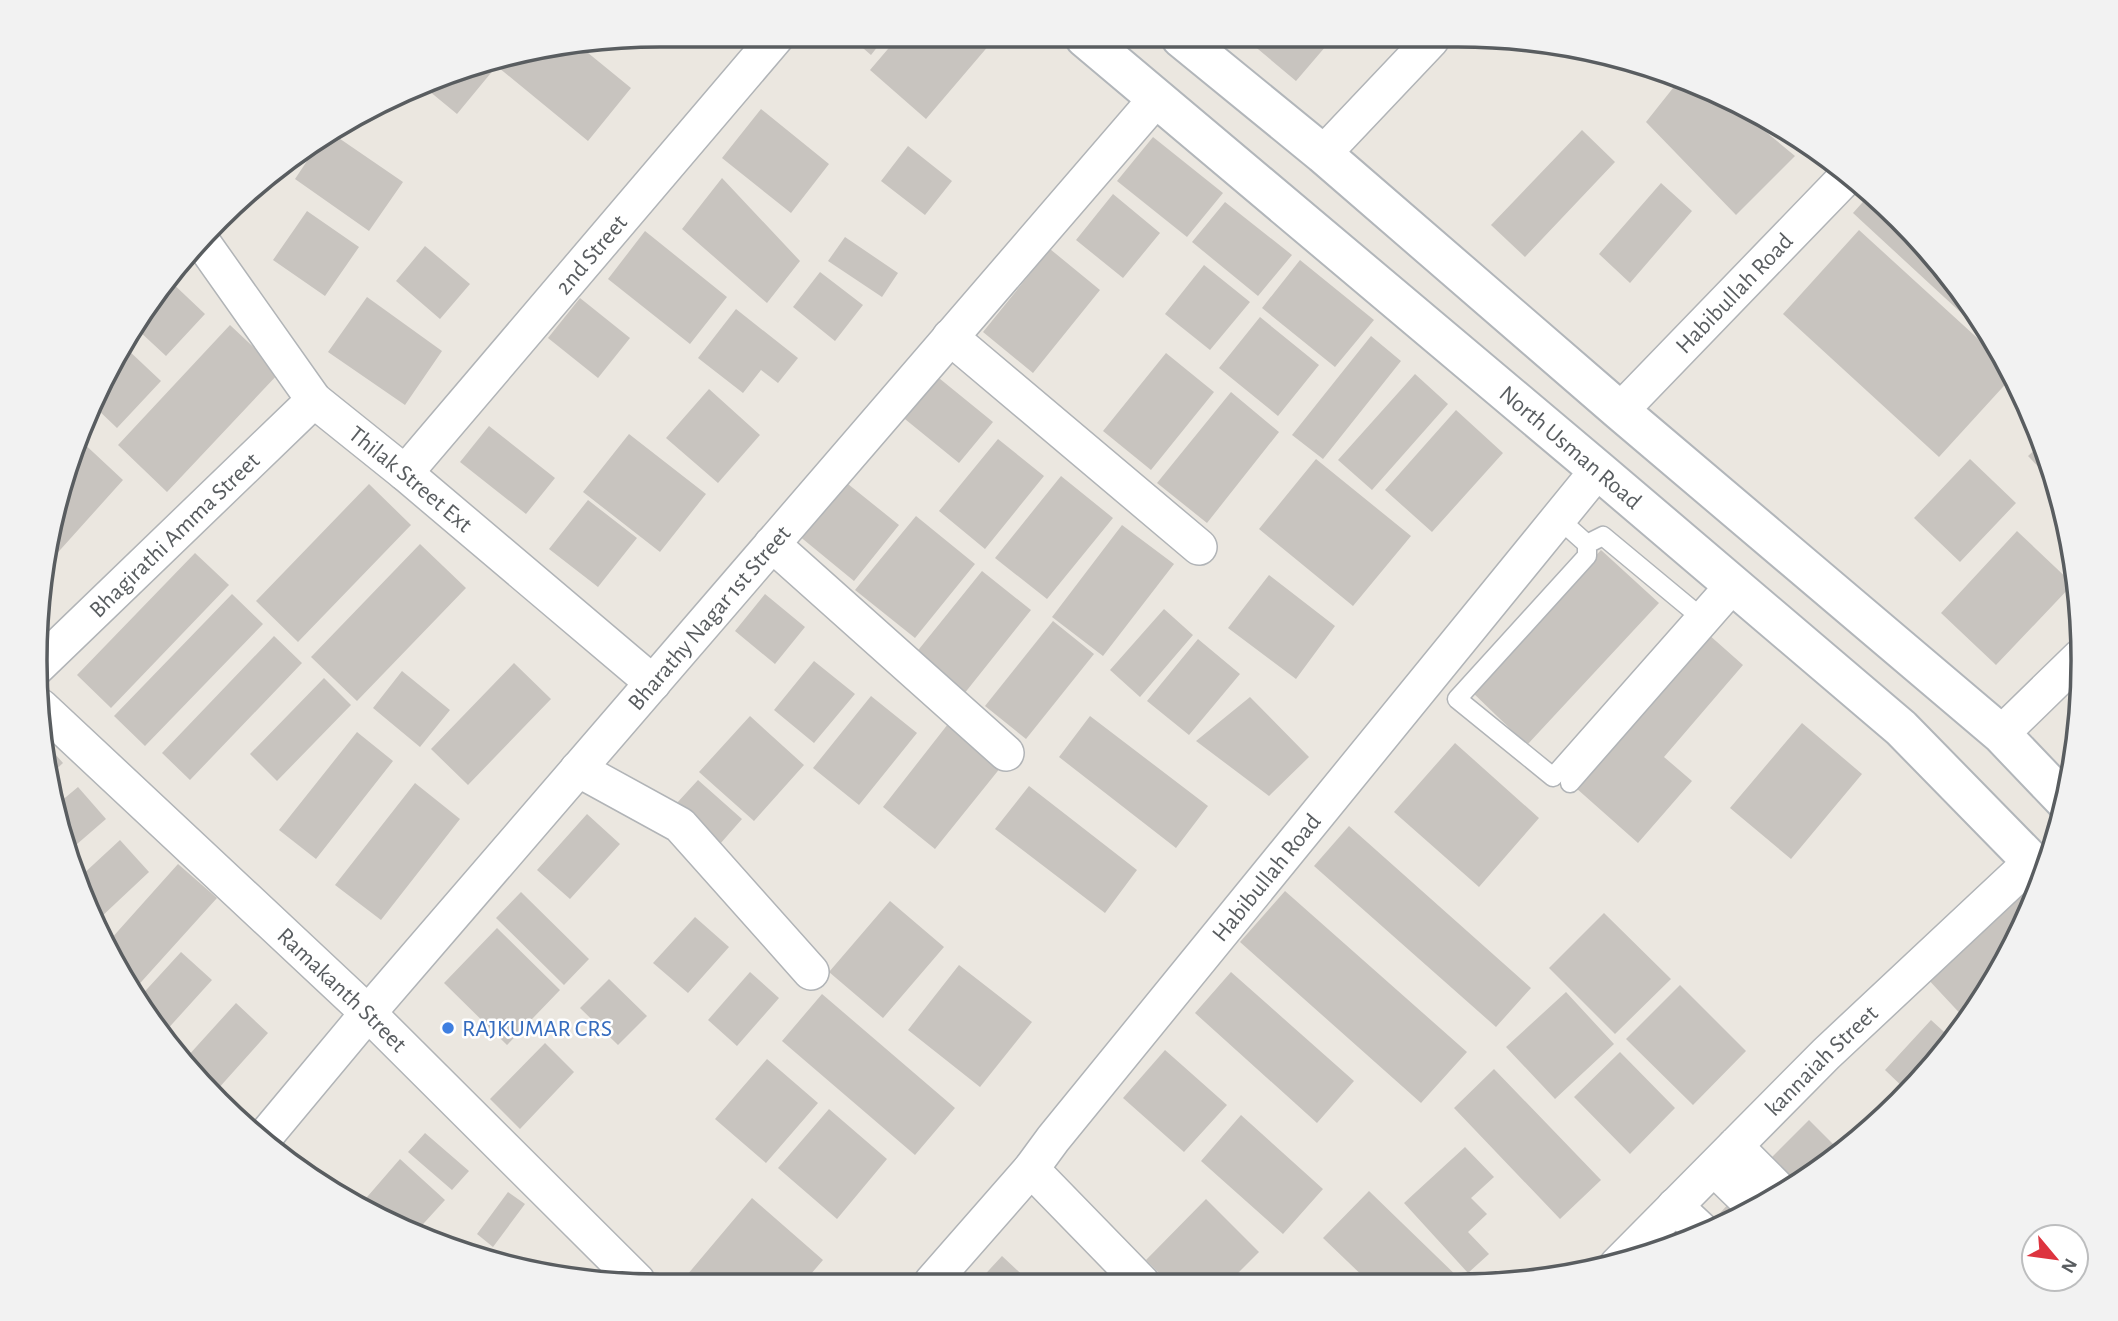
<svg xmlns="http://www.w3.org/2000/svg" width="2118" height="1321" font-family="'Alegreya Sans',sans-serif">
<style>
.building{fill:#c8c4bf}
.lines{fill:none;stroke-linecap:round;stroke-linejoin:round}
.lane-casing{stroke:#b1b4b7;stroke-width:21}
.street-casing{stroke:#b1b4b7;stroke-width:38}
.secondary-casing{stroke:#b2b6ba;stroke-width:42}
.lane{stroke:#fff;stroke-width:18}
.street{stroke:#fff;stroke-width:35}
.secondary{stroke:#fff;stroke-width:38}
.shop-dot{fill:#3f7fe0;stroke:#fff;stroke-width:2.5}
.labels{text-anchor:middle;stroke-width:5;stroke-linejoin:round;paint-order:stroke}
.street-label{font-size:24px;fill:#595d60;stroke:#fff}
.shop-label{font-size:24px;fill:#366cbe;stroke:#fff;text-anchor:start}
.rim{fill:none;stroke:#595d60;stroke-width:3.5}
</style>
<rect width="100%" height="100%" fill="#ebe7e0"/>
<!-- building -->
<path class="building" d="M 849,36 L 886,36 L 871,55 Z
M 899,36 L 996,37 L 926,119 L 870,70 Z
M 1246,39 L 1332,39 L 1296,81 Z
M 582,48 L 631,88 L 588,141 L 493,63 Z
M 489,63 L 495,68 L 457,114 L 423,86 L 460,68 Z
M 1681,78 L 1696,82 L 1726,99 L 1795,156 L 1736,215 L 1646,122 Z
M 761,109 L 829,164 L 791,213 L 722,158 Z
M 1582,130 L 1615,162 L 1525,257 L 1491,225 Z
M 330,132 L 403,182 L 369,231 L 295,179 L 325,134 Z
M 1153,137 L 1223,193 L 1187,237 L 1117,181 Z
M 908,146 L 952,181 L 925,215 L 881,181 Z
M 722,178 L 800,261 L 767,303 L 682,229 Z
M 1661,183 L 1692,211 L 1630,283 L 1599,254 Z
M 1113,194 L 1160,233 L 1123,278 L 1076,240 Z
M 1870,194 L 1928,248 L 1996,345 L 1853,213 Z
M 1225,202 L 1292,255 L 1258,296 L 1192,242 Z
M 307,211 L 359,247 L 325,296 L 273,260 Z
M 1859,230 L 2008,366 L 2012,377 L 1939,457 L 1783,314 Z
M 645,231 L 727,297 L 690,344 L 608,279 Z
M 845,237 L 898,273 L 882,297 L 828,261 Z
M 425,246 L 470,284 L 440,319 L 396,281 Z
M 1050,249 L 1100,290 L 1033,373 L 983,332 Z
M 1300,260 L 1374,320 L 1335,367 L 1262,308 Z
M 1204,265 L 1250,302 L 1210,350 L 1165,314 Z
M 820,272 L 863,305 L 835,341 L 793,307 Z
M 167,278 L 205,314 L 166,356 L 138,330 Z
M 367,297 L 442,351 L 405,405 L 328,352 Z
M 580,298 L 630,338 L 598,378 L 548,338 Z
M 736,309 L 798,358 L 778,383 L 761,370 L 743,393 L 698,358 Z
M 1260,317 L 1319,365 L 1278,416 L 1219,368 Z
M 230,325 L 280,372 L 167,492 L 118,445 Z
M 1371,336 L 1401,361 L 1323,459 L 1292,435 Z
M 127,349 L 161,381 L 117,428 L 96,408 Z
M 1166,353 L 1214,392 L 1151,470 L 1103,431 Z
M 934,374 L 993,422 L 959,463 L 900,415 Z
M 1415,374 L 1448,404 L 1372,490 L 1338,460 Z
M 709,389 L 760,435 L 718,483 L 666,438 Z
M 1231,392 L 1279,432 L 1207,523 L 1157,483 Z
M 1456,410 L 1503,453 L 1432,532 L 1385,490 Z
M 489,426 L 555,478 L 526,514 L 460,462 Z
M 629,434 L 706,494 L 660,552 L 583,492 Z
M 79,439 L 123,480 L 52,559 L 68,459 Z
M 998,439 L 1044,476 L 985,549 L 939,511 Z
M 2042,443 L 2050,460 L 2056,485 L 2028,456 Z
M 1316,459 L 1411,536 L 1353,606 L 1259,529 Z
M 1970,459 L 2016,503 L 1960,562 L 1914,518 Z
M 1061,476 L 1113,518 L 1047,599 L 995,558 Z
M 843,480 L 899,525 L 854,581 L 798,535 Z
M 369,484 L 411,525 L 298,642 L 256,601 Z
M 588,500 L 637,538 L 598,587 L 549,549 Z
M 916,516 L 975,564 L 915,638 L 855,590 Z
M 1122,525 L 1174,564 L 1103,656 L 1052,617 Z
M 2017,531 L 2073,584 L 1996,665 L 1941,613 Z
M 420,544 L 466,588 L 357,701 L 311,657 Z
M 1601,550 L 1659,603 L 1527,745 L 1471,691 Z
M 195,553 L 229,585 L 111,708 L 77,675 Z
M 982,571 L 1031,610 L 956,704 L 907,664 Z
M 1269,575 L 1335,626 L 1296,679 L 1228,628 Z
M 232,594 L 263,624 L 145,746 L 114,716 Z
M 765,594 L 805,627 L 775,664 L 735,631 Z
M 1164,609 L 1193,635 L 1140,697 L 1110,670 Z
M 1053,621 L 1094,654 L 1026,739 L 985,706 Z
M 1708,634 L 1743,665 L 1664,757 L 1692,781 L 1638,843 L 1576,788 Z
M 274,636 L 302,663 L 190,780 L 162,753 Z
M 1198,639 L 1240,674 L 1189,735 L 1147,701 Z
M 814,661 L 855,694 L 814,743 L 774,710 Z
M 514,663 L 551,699 L 468,785 L 431,749 Z
M 402,671 L 450,710 L 420,747 L 373,708 Z
M 324,678 L 351,705 L 277,781 L 250,754 Z
M 871,696 L 917,733 L 859,805 L 813,768 Z
M 1250,697 L 1309,757 L 1269,796 L 1196,741 Z
M 750,716 L 804,765 L 754,821 L 699,772 Z
M 1090,716 L 1208,806 L 1176,848 L 1059,757 Z
M 1802,723 L 1862,774 L 1791,859 L 1730,808 Z
M 948,724 L 1001,767 L 935,849 L 883,807 Z
M 357,732 L 393,761 L 316,859 L 279,830 Z
M 1455,743 L 1539,818 L 1479,887 L 1394,812 Z
M 46,744 L 63,763 L 50,775 Z
M 698,780 L 742,819 L 720,844 L 676,804 Z
M 415,783 L 460,819 L 381,920 L 335,885 Z
M 1029,786 L 1137,870 L 1105,913 L 995,829 Z
M 78,787 L 106,819 L 69,851 L 56,823 L 54,807 Z
M 587,814 L 620,844 L 570,899 L 537,870 Z
M 1349,826 L 1531,988 L 1496,1027 L 1314,866 Z
M 120,840 L 149,872 L 100,918 L 81,876 Z
M 178,864 L 217,898 L 133,991 L 110,940 Z
M 2030,878 L 2038,886 L 2018,938 L 1967,1021 L 1926,977 Z
M 1285,891 L 1467,1052 L 1421,1103 L 1240,942 Z
M 521,892 L 589,959 L 564,985 L 496,918 Z
M 890,901 L 944,947 L 883,1018 L 829,972 Z
M 1604,913 L 1671,979 L 1615,1034 L 1549,968 Z
M 695,917 L 729,947 L 688,993 L 653,963 Z
M 497,928 L 560,990 L 507,1045 L 444,983 Z
M 181,952 L 212,980 L 164,1033 L 141,1008 L 137,1000 Z
M 959,965 L 1032,1022 L 980,1087 L 908,1030 Z
M 750,972 L 779,998 L 737,1046 L 708,1020 Z
M 1231,972 L 1354,1081 L 1317,1123 L 1195,1013 Z
M 609,979 L 647,1016 L 618,1045 L 580,1008 Z
M 1680,985 L 1746,1051 L 1693,1105 L 1626,1039 Z
M 1566,992 L 1614,1044 L 1555,1099 L 1506,1047 Z
M 822,994 L 955,1108 L 915,1155 L 782,1041 Z
M 236,1003 L 268,1033 L 217,1090 L 187,1057 Z
M 1931,1020 L 1954,1041 L 1907,1091 L 1885,1070 Z
M 545,1043 L 574,1072 L 520,1129 L 490,1099 Z
M 1165,1050 L 1227,1105 L 1184,1152 L 1123,1098 Z
M 1620,1052 L 1675,1108 L 1630,1154 L 1574,1097 Z
M 767,1059 L 818,1103 L 766,1163 L 715,1119 Z
M 1494,1069 L 1601,1180 L 1560,1219 L 1454,1108 Z
M 829,1109 L 887,1159 L 837,1219 L 778,1168 Z
M 1241,1115 L 1323,1189 L 1283,1234 L 1201,1161 Z
M 1809,1120 L 1840,1151 L 1790,1184 L 1767,1162 Z
M 425,1133 L 469,1171 L 452,1190 L 408,1152 Z
M 1465,1147 L 1494,1177 L 1471,1198 L 1487,1214 L 1468,1232 L 1489,1254 L 1468,1273 L 1404,1203 Z
M 400,1159 L 445,1200 L 414,1234 L 361,1204 Z
M 1369,1191 L 1465,1284 L 1371,1284 L 1323,1238 Z
M 508,1192 L 525,1204 L 493,1247 L 477,1234 Z
M 752,1198 L 823,1260 L 804,1282 L 682,1281 Z
M 1206,1199 L 1259,1252 L 1228,1283 L 1169,1283 L 1146,1260 Z
M 1732,1200 L 1746,1214 L 1735,1221 L 1715,1229 L 1710,1224 Z
M 1002,1256 L 1031,1283 L 978,1282 Z"/>
<g class="lines">
<!-- lane casing -->
<g class="lane-casing">
<path id="lane" d="M 1559,519 L 1587,544 L 1587,556 L 1457,699 L 1553,777 L 1727,580
M 1587,544 L 1603,536 L 1697,614
M 1570,783 L 1739,590"/>
</g>
<!-- street casing -->
<g class="street-casing">
<g id="street">
<path d="M 1323,154 L 1431,40"/>
<path id="s1" d="M 203,243 L 314,400 L 405,473 L 653,683"/>
<path d="M 950,337 L 1199,547"/>
<path id="s2" d="M 1620,411 L 1849,174"/>
<path id="s3" d="M 405,473 L 777,36"/>
<path d="M 772,544 L 1006,753"/>
<path id="s4" d="M 36,668 L 314,400"/>
<path id="s5" d="M 41,707 L 368,1013 L 637,1281"/>
<path d="M 2001,734 L 2080,657"/>
<path d="M 578,769 L 680,825 L 811,972"/>
<path id="s6" d="M 263,1139 L 368,1013 L 1156,99"/>
<path d="M 1735,1146 L 1780,1191"/>
<path d="M 1714,1168 L 1755,1208"/>
<path d="M 1031,1169 L 1142,1283"/>
<path d="M 1675,1206 L 1704,1233"/>
<path id="s7" d="M 1617,1265 L 1826,1054 L 2031,862"/>
<path id="s8" d="M 932,1282 L 1031,1169 L 1053,1139 L 1598,470"/>
</g>
</g>
<!-- secondary casing -->
<g class="secondary-casing">
<g id="secondary">
<path id="s9" d="M 1085,38 L 1598,470 L 1901,728 L 2043,873"/>
<path d="M 1181,38 L 1323,154 L 1620,411 L 2001,734 L 2065,801"/>
</g>
</g>
<!-- lane -->
<use href="#lane" class="lane"/>
<!-- street -->
<use href="#street" class="street"/>
<!-- secondary -->
<use href="#secondary" class="secondary"/>
</g>
<!-- markers -->
<circle class="shop-dot" cx="448" cy="1028" r="7"/>
<g class="labels">
<!-- street labels -->
<g class="street-label">
<text dy="8" stroke="none"><textPath href="#s3" startOffset="287">2nd Street</textPath></text>
<text dy="8" stroke="none"><textPath href="#s2" startOffset="164">Habibullah Road</textPath></text>
<text dy="8" stroke="none"><textPath href="#s9" startOffset="635">North Usman Road</textPath></text>
<text dy="8" stroke="none"><textPath href="#s1" startOffset="317">Thilak Street Ext</textPath></text>
<text dy="8" stroke="none"><textPath href="#s4" startOffset="192">Bhagirathi Amma Street</textPath></text>
<text dy="8" stroke="none"><textPath href="#s6" startOffset="686">Bharathy Nagar 1st Street</textPath></text>
<text dy="8" stroke="none"><textPath href="#s8" startOffset="525">Habibullah Road</textPath></text>
<text dy="8" stroke="none"><textPath href="#s5" startOffset="413">Ramakanth Street</textPath></text>
<text dy="8" stroke="none"><textPath href="#s7" startOffset="289">kannaiah Street</textPath></text>
</g>
<!-- shop labels -->
<g class="shop-label">
<text x="462" y="1036">RAJKUMAR CRS</text>
</g>
</g>
<!-- crop -->
<path d="M0 0H2118V1321H0ZM660 47H1458A613 613 0 0 1 2071 660V661A613 613 0 0 1 1458 1274H660A613 613 0 0 1 47 661V660A613 613 0 0 1 660 47Z" fill="#f2f2f2" fill-rule="evenodd"/>
<path class="rim" d="M660 47H1458A613 613 0 0 1 2071 660V661A613 613 0 0 1 1458 1274H660A613 613 0 0 1 47 661V660A613 613 0 0 1 660 47Z"/>
<!-- north arrow -->
<g transform="translate(2055 1258) rotate(119)"><circle r="33" fill="#ffffff" stroke="#bdbebf" stroke-width="2"/>
<path d="M0-5L12 26L0 18L-12 26Z" fill="#dd343f"/>
<text y="-10" font-size="19" font-weight="bold" text-anchor="middle" fill="#595d60">N</text>
</g>
</svg>
